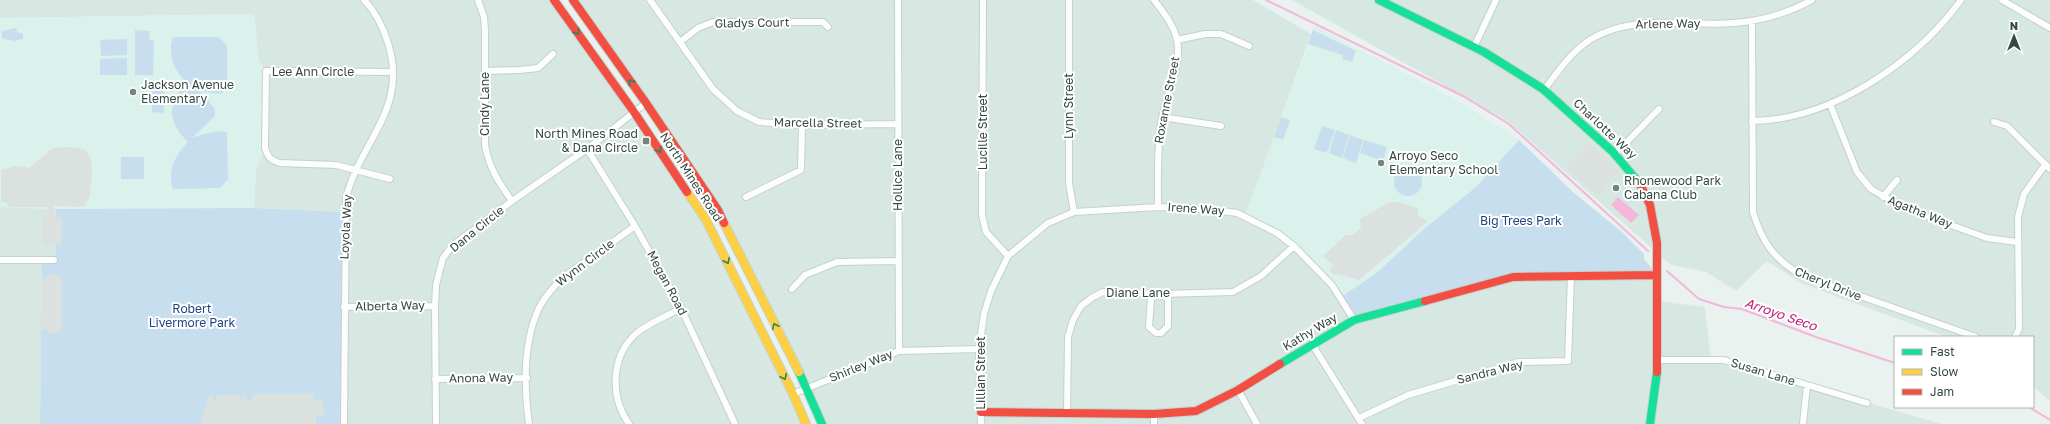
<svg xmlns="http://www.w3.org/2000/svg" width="2050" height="424" font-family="'Golos Text',sans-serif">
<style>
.residential{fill:#d7e7e2}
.education{fill:#dbf1ec}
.green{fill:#c7deef}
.parking{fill:#dae1df}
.water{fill:#f4b6da}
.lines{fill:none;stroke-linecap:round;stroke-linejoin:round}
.stream{stroke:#f4b6da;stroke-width:2}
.street-casing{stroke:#c7d0ce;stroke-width:8}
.fast-casing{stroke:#c2d3cf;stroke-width:10}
.slow-casing{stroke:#c2d3cf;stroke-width:10}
.jam-casing{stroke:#c2d3cf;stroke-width:10}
.street{stroke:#fcfdfd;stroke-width:6}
.fast{stroke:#16e098;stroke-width:8}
.slow{stroke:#ffcf43;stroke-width:8}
.jam{stroke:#f24e42;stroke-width:8}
.oneway{stroke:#298564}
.poi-dot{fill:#74847f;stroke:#fff;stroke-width:1.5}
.labels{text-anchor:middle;stroke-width:4;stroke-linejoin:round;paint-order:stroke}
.street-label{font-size:12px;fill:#354942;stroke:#fff}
.poi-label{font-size:12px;fill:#354942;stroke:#fff;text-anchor:start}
.park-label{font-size:12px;fill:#214382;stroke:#fff}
.water-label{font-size:13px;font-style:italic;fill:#c12279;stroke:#fff}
</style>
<rect width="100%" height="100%" fill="#eaf2f0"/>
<!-- residential -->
<path class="residential" d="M 0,0 L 554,0 L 705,218 L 806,424 L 344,424 L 344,212 L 254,208 L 256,170 L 265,148 L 266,71 L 259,61 L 254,14 L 0,18 Z
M 573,0 L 1253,0 L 1311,34 L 1245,217 L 1513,277 L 1657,275 L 1657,301 L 1705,307 L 1711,360 L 1724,360 L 1941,424 L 822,424 L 718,210 Z
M 1292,0 L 2050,0 L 2050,401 L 2033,386 L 2033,337 L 1947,337 L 1803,284 L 1767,261 L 1736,291 L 1706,272 L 1671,265 L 1508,121 Z
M 0,207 L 56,209 L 56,261 L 42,261 L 40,424 L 0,424 Z"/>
<!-- education -->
<path class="education" d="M 254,14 L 259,61 L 266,71 L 265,148 L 256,170 L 254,208 L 55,209 L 0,207 L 0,18 Z
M 1315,26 L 1460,102 L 1519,140 L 1476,187 L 1424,229 L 1378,272 L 1340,298 L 1294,246 L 1245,217 Z"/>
<!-- green -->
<path class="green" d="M 16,28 L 17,32 L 23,34 L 23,39 L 14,41 L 2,38 L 2,31 Z
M 135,30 L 150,31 L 149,40 L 154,41 L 153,75 L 135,75 Z
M 1313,30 L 1356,51 L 1352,62 L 1342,59 L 1343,55 L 1308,44 Z
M 173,37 L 219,37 L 227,45 L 227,89 L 220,94 L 200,91 L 215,109 L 215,116 L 192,138 C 204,134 214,130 227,132 L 228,179 L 220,188 L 173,189 C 167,171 175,155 188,142 C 167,121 167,104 187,83 C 174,71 167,54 173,37 Z
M 127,39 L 127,55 L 101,56 L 100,40 Z
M 127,58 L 127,75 L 100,75 L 100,59 Z
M 152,88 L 164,88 L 164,113 L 152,112 Z
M 1281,117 L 1290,120 L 1283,140 L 1274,137 Z
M 1322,126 L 1335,130 L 1327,153 L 1314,149 Z
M 1336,130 L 1349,135 L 1342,158 L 1329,153 Z
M 1350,135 L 1363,140 L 1356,163 L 1343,158 Z
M 1364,140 L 1387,147 L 1383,161 L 1360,153 Z
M 1519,140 L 1574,193 L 1622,232 L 1644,254 L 1644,259 L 1657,275 L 1513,277 L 1354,320 L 1340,298 L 1378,272 L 1424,229 L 1476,187 Z
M 121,157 L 144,157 L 144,179 L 121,179 Z
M1394 182a14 14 0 1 1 28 0a14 14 0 1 1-28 0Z
M 254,208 L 344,212 L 344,424 L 40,424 L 42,261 L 56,260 L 56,209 Z"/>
<!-- parking -->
<path class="parking" d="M 1589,143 L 1619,170 L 1598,196 L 1566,167 Z
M 71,147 L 84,149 L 90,156 L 92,169 L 90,196 L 84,207 L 54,206 L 56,217 L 62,217 L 62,244 L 48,247 L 47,244 L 42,244 L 42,217 L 48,216 L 47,207 L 10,207 L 5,202 L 1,202 L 1,170 L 15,166 L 29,168 L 53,148 Z
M 1398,202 L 1419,208 L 1417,215 L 1428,221 L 1359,280 L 1338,274 L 1334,275 L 1329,269 L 1332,267 L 1332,264 L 1323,256 L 1346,235 L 1353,235 L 1361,228 L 1360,219 L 1388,203 Z
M 48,273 L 62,277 L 62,331 L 56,331 L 56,333 L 48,334 L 47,330 L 42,330 L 42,277 L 47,277 Z
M 210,394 L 213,395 L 213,400 L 216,400 L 216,395 L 240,394 L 241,400 L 242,400 L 243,394 L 246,394 L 247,400 L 252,400 L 252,394 L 314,394 L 314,400 L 323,400 L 324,416 L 316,416 L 316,424 L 200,424 Z"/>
<!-- water -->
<path class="water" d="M 1618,197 L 1639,215 L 1631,223 L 1611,205 Z"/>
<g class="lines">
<!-- stream -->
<path class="stream" d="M 1266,0 L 1463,96 L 1509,124 L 1648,251
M 1667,271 L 1699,299 L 1724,307 L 1742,309 L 1816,337 L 1895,363
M 2029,407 L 2050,420"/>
<!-- street casing -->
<g class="street-casing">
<path id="street" d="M 478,0 L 484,17 L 485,31 L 485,145 C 489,168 499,183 512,201
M 650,0 L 713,89 L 737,111 L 759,122 L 802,125 L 898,124
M 898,0 L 899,351
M 983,0 L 982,215 L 986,232 L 1008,256
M 1069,0 L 1069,183 L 1074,212
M 1154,0 C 1163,12 1174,25 1177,40 C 1182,65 1167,93 1162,118 C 1157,147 1158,177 1158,207
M 2002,0 L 2050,28
M 1752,22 L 1753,212 C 1762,242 1774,259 1801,275 L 1976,337
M 1177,40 L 1205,34 L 1221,34 L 1249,46
M 680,42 L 698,28 L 713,22 L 823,22 L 828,27
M 1474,47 L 1496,0
M 485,71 L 520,70 L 538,68 L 553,54
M 1544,90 C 1558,71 1571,52 1591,39 C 1635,13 1687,27 1734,23 C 1762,21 1788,13 1812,0
M 1830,104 L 1857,172 L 1871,189 L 1904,208 L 1987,238 L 2017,242
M 1162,117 L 1221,126
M 1752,121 C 1831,120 1915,63 1961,0
M 1994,122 L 2007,126 L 2050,169
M 587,149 L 635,226 L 681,308 L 735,424
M 1615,154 L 1659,109
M 390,179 L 336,165 L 280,163 C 270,160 268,157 265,148 L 266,71 L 393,72
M 746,197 L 801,170 L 802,125
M 1883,197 L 1897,180
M 0,260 L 54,260
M 792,289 L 805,275 L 837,262 L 898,261
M 1160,294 L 1168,298 L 1168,326 L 1161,333 L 1156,333 L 1149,327 L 1151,298 Z
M 344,307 L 435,306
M 2015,337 L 2019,329 L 2018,217 L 2024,194 L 2045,165
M 1312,344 L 1362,424
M 1657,360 L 1724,360 L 1867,403
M 435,379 L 527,378
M 1238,390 L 1257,424
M 793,394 L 899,351 L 979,349
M 1067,414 L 1068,337 L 1073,320 L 1081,306 L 1093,297 L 1103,292 L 1160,294 L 1233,292 L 1261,276 L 1294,246
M 1154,414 L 1154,424
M 1359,418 L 1408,395 L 1519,362 L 1568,361 L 1571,275
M 344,424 L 346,198 C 360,141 409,109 388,43 C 383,27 376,12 364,0
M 436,424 L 435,306 L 436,285 L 443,258 L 452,246 L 512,201 L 587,149 L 646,103
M 529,424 C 524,387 523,342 539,308 C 544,297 553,288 561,279 L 635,226
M 629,424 C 609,396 611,354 638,332 C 651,322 667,316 681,308
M 981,424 L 979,349 L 984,314 L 991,291 L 1008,256 L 1048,223 L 1074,212 L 1158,207 L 1208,209 L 1237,213 L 1277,233 L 1294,246 L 1332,285 L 1354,320
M 1803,424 L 1807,385"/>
</g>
<!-- fast casing -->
<g class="fast-casing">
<path id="fast" d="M 1379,0 L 1484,52 L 1543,89 L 1613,152 L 1640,184
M 1280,364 L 1354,320 L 1425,301
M 799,372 L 822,424
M 1650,424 L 1657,372"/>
</g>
<!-- slow casing -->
<g class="slow-casing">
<path id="slow" d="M 687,192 L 705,218 L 793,394 L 806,424
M 724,223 L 799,372"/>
</g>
<!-- jam casing -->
<g class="jam-casing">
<path id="jam" d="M 554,0 L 634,112 L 687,192
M 573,0 L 646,103 L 718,210 L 724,223
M 1640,184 L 1650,205 L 1657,243 L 1657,372
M 1425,301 L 1513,277 L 1657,275
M 981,412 L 1154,414 L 1196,411 L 1238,390 L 1280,364"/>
</g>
<!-- street -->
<use href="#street" class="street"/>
<!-- fast -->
<use href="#fast" class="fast"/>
<!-- slow -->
<use href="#slow" class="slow"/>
<!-- jam -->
<use href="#jam" class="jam"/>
</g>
<!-- one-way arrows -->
<defs><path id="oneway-chevron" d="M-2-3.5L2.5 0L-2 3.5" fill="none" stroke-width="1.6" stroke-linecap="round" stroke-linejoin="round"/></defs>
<g class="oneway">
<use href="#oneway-chevron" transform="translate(577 32) rotate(55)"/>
<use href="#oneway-chevron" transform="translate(631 82) rotate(-125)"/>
<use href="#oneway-chevron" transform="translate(659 150) rotate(56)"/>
<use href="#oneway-chevron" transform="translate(727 261) rotate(64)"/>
<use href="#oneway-chevron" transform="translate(775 326) rotate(-116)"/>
<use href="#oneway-chevron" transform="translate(784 377) rotate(64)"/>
</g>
<!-- markers -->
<g class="poi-dot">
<circle cx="133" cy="92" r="4"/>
<rect x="642" y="137" width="8" height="8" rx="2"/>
<circle cx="1381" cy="163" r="4"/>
<circle cx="1616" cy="188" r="4"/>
</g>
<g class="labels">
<!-- street labels -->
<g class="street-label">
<text transform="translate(752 23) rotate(-1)" y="4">Gladys Court</text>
<text transform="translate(1668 24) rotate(-1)" y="4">Arlene Way</text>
<text x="313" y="76">Lee Ann Circle</text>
<text transform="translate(1167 100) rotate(-79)" y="4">Roxanne Street</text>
<text transform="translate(485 104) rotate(-90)" y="4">Cindy Lane</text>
<text transform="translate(1069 106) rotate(-90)" y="4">Lynn Street</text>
<text transform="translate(818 123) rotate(1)" y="4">Marcella Street</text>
<text transform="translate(1605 129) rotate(43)" y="4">Charlotte Way</text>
<text transform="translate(983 132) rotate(-90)" y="4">Lucille Street</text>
<text transform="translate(898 175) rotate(-90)" y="4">Hollice Lane</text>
<text transform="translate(691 177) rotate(57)" y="4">North Mines Road</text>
<text transform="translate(1196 209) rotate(4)" y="4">Irene Way</text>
<text transform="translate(1920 212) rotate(22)" y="4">Agatha Way</text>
<text transform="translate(346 227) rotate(-87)" y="4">Loyola Way</text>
<text transform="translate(477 229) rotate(-39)" y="4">Dana Circle</text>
<text transform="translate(585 263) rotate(-37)" y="4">Wynn Circle</text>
<text transform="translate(667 283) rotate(62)" y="4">Megan Road</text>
<text transform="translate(1828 284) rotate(22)" y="4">Cheryl Drive</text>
<text x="1138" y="297">Diane Lane</text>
<text transform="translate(390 306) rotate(-1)" y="4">Alberta Way</text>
<text transform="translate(1310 332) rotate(-31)" y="4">Kathy Way</text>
<text transform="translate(861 366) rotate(-22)" y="4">Shirley Way</text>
<text transform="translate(1490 372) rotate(-14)" y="4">Sandra Way</text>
<text transform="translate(1763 372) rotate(17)" y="4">Susan Lane</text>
<text transform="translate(981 373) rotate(-90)" y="4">Lillian Street</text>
<text transform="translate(481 378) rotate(-1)" y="4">Anona Way</text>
</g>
<!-- poi labels -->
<g class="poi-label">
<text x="141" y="89">Jackson Avenue<tspan x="141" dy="14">Elementary</tspan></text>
<text x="638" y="138" text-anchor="end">North Mines Road<tspan x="638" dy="14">&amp; Dana Circle</tspan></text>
<text x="1389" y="160">Arroyo Seco<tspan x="1389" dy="14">Elementary School</tspan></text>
<text x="1624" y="185">Rhonewood Park<tspan x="1624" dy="14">Cabana Club</tspan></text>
</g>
<!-- park labels -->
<g class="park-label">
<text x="1521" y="225">Big Trees Park</text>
<text x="192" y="313">Robert<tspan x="192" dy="14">Livermore Park</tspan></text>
</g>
<!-- water labels -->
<g class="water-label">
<text transform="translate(1781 314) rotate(19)" y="5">Arroyo Seco</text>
</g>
</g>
<!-- legend -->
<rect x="1894" y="336" width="140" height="72" fill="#ffffff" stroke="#aeb6b3"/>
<rect x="1902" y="349" width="20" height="6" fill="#16e098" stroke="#aeb6b3"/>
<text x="1930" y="356" font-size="12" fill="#354942">Fast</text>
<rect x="1902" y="369" width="20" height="6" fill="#ffcf43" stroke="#aeb6b3"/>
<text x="1930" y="376" font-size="12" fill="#354942">Slow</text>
<rect x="1902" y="389" width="20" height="6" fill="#f24e42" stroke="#aeb6b3"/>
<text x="1930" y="396" font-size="12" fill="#354942">Jam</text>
<!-- north arrow -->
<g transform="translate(2014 36)" stroke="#ffffff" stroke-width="3" paint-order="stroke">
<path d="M0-3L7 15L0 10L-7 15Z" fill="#354942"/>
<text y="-6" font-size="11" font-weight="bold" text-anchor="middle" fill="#354942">N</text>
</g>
</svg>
